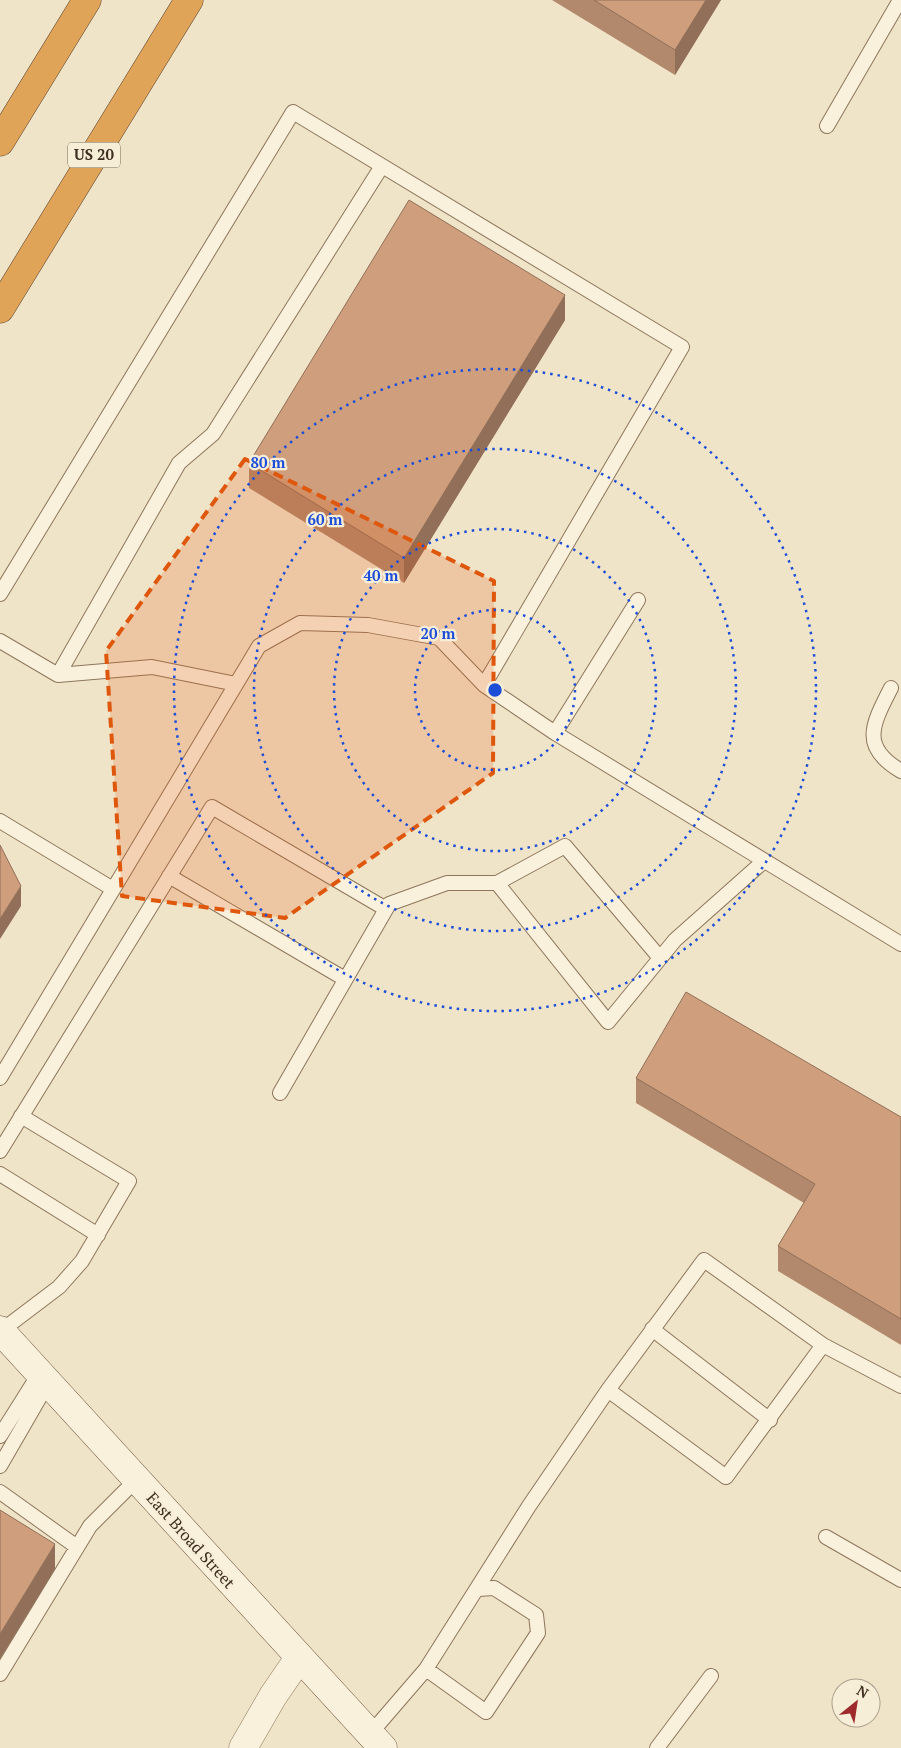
<svg xmlns="http://www.w3.org/2000/svg" width="901" height="1748" font-family="'PT Serif',serif">
<style>
.lines{fill:none;stroke-linecap:round;stroke-linejoin:round}
.lane-casing{stroke:#8d765c;stroke-width:16}
.street-casing{stroke:#8d765c;stroke-width:29}
.secondary-casing{stroke:#6f573f;stroke-width:29}
.highway-casing{stroke:#5b4430;stroke-width:29}
.lane{stroke:#faf1dc;stroke-width:14}
.street{stroke:#faf1dc;stroke-width:28}
.secondary{stroke:#faf1dc;stroke-width:28}
.highway{stroke:#e0a458;stroke-width:28}
.wall{fill:#b2896c}
.shaded-wall{fill:#916f58}
.building{fill:#cf9f7d;stroke:#916f58}
.marked{fill:#df570d;fill-opacity:0.2;stroke:#df570d;stroke-width:4;stroke-dasharray:10 6;stroke-linejoin:round}
.ring{fill:none;stroke:#1d4ed8;stroke-width:2.5;stroke-dasharray:2.5 5}
.labels{text-anchor:middle;stroke-width:4.5;stroke-linejoin:round;paint-order:stroke}
.shield{fill:#f7eed8;stroke:#756857;stroke-width:1}
.shield-label{font-size:15px;font-weight:bold;fill:#3d2e20}
.street-label{font-size:16px;fill:#3d2e20;stroke:#f7eed8}
.centre{fill:#1d4ed8;stroke:#f7eed8;stroke-width:2.5}
.ring-label{font-size:15px;text-anchor:middle;font-weight:bold;fill:#1d4ed8;stroke:#f7eed8;stroke-width:4.5;stroke-linejoin:round;paint-order:stroke}
</style>
<rect width="100%" height="100%" fill="#f0e4c8"/>
<g class="lines">
<!-- lane casing -->
<g class="lane-casing">
<path id="lane" d="M 827,126 L 900,0
M 0,594 L 293,112 L 682,347 L 484,685
M 0,641 L 58,675 L 179,463 L 213,434 L 382,166
M 58,675 L 152,667 L 236,684
M 891,688 C 872,725 860,747 901,771
M 555,733 L 901,944
M 0,821 L 113,889
M 169,876 L 345,979
M 497,883 L 565,846 L 660,958
M 0,1078 L 259,646 L 300,623 L 368,625 L 439,638 L 484,685 L 555,733 L 638,600
M 280,1093 L 389,904 L 447,883 L 497,883 L 608,1022 L 675,940 L 764,861
M 0,1151 L 212,807 L 386,909
M 0,1174 L 98,1235
M 652,1329 L 770,1420
M 1,1331 L 59,1287 L 82,1261 L 129,1181 L 21,1116
M 823,1345 L 901,1386
M 0,1436 L 39,1374
M 0,1466 L 48,1383
M 0,1492 L 77,1547
M 826,1537 L 901,1580
M 426,1669 L 486,1712 L 538,1633 L 536,1615 L 494,1588 L 478,1589
M 0,1674 L 90,1526 L 136,1480
M 370,1734 L 426,1669 L 529,1506 L 608,1390 L 704,1260 L 823,1345 L 726,1477 L 608,1390
M 657,1748 L 711,1676"/>
</g>
<!-- street casing -->
<g class="street-casing">
<path id="street" d="M 243,1748 L 273,1696 L 299,1658"/>
</g>
<!-- secondary casing -->
<g class="secondary-casing">
<path id="secondary" d="M 0,1330 L 383,1748"/>
</g>
<!-- highway casing -->
<g class="highway-casing">
<path id="highway" d="M 0,142 L 87,0
M 0,309 L 189,0"/>
</g>
<!-- lane -->
<use href="#lane" class="lane"/>
<!-- street -->
<use href="#street" class="street"/>
<!-- secondary -->
<use href="#secondary" class="secondary"/>
<!-- highway -->
<use href="#highway" class="highway"/>
</g>
<!-- wall -->
<path class="wall" d="M 552,0 L 721,0 L 675,75 Z
M 565,320 L 404,583 L 249,488 L 249,463 Z
M 636,1078 L 901,1117 L 901,1345 L 778,1271 L 778,1246 L 804,1203 L 636,1103 Z"/>
<!-- shaded-wall -->
<path class="shaded-wall" d="M 706,0 L 721,0 L 675,75 L 675,50 Z
M 565,295 L 565,320 L 404,583 L 404,558 Z
M 21,886 L 21,906 L 0,939 L 0,919 Z
M 55,1544 L 55,1569 L 0,1659 L 0,1634 Z"/>
<!-- building -->
<path class="building" d="M 594,0 L 706,0 L 675,50 Z
M 409,200 L 565,295 L 404,558 L 249,463 Z
M 0,845 L 21,886 L 0,919 Z
M 686,992 L 901,1117 L 901,1319 L 778,1246 L 815,1184 L 636,1078 Z
M 0,1510 L 55,1544 L 0,1634 Z"/>
<!-- marked area -->
<path class="marked" d="M 245,459 L 494,581 L 493,773 L 285,918 L 122,896 L 106,651 Z"/>
<!-- distance rings -->
<g class="ring">
<circle cx="495" cy="690" r="80"/>
<circle cx="495" cy="690" r="161"/>
<circle cx="495" cy="690" r="241"/>
<circle cx="495" cy="690" r="321"/>
</g>
<g class="labels">
<!-- shield labels -->
<rect class="shield" x="68" y="142.5" width="52" height="25" rx="4"/>
<g class="shield-label">
<text x="94" y="160">US 20</text>
</g>
<!-- street labels -->
<g class="street-label">
<text transform="translate(191 1540) rotate(48)" y="6">East Broad Street</text>
</g>
</g>
<circle cx="495" cy="690" r="8" class="centre"/>
<g class="ring-label">
<text x="268" y="468">80 m</text>
<text x="325" y="525">60 m</text>
<text x="381" y="581">40 m</text>
<text x="438" y="639">20 m</text>
</g>
<!-- north arrow -->
<g transform="translate(856 1703) rotate(30)"><circle r="24" fill="#f7eed8" stroke="#ada18e"/>
<path d="M0-4L9 19L0 12L-9 19Z" fill="#9e2a2b"/>
<text y="-8" font-size="14" font-weight="bold" text-anchor="middle" fill="#3d2e20">N</text>
</g>
</svg>
